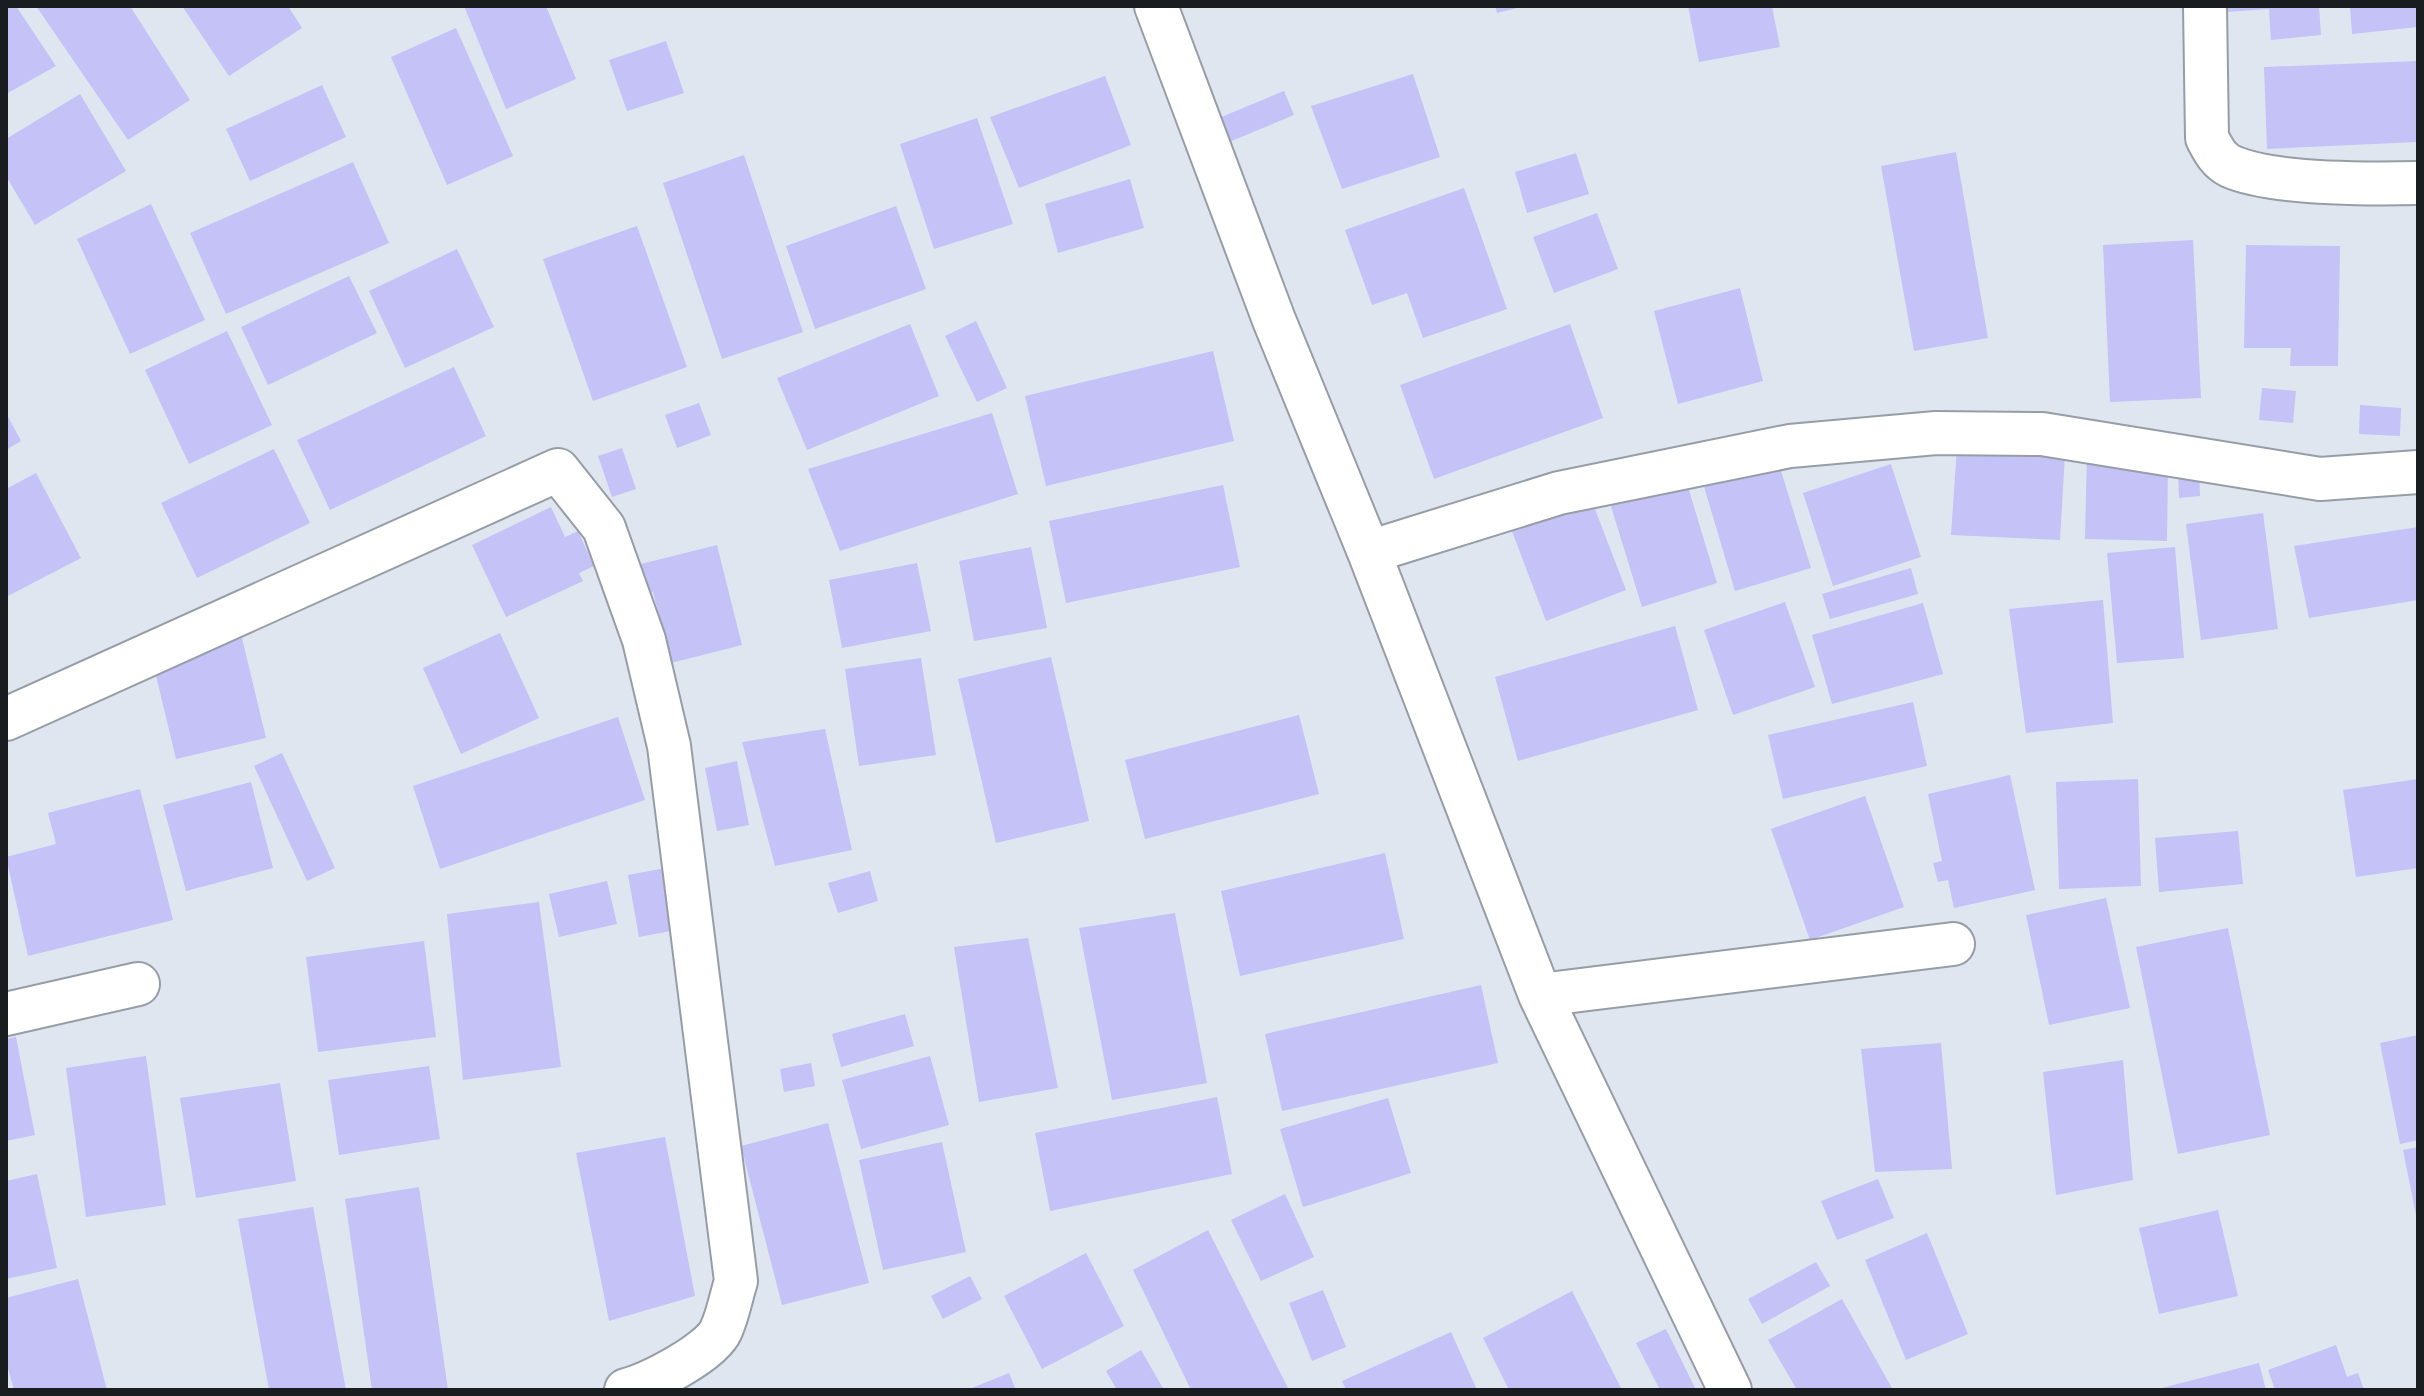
<svg xmlns="http://www.w3.org/2000/svg" width="2424" height="1396" font-family="Cabin,sans-serif">
<style>
.building{fill:#c4c2f6}
.lines{fill:none;stroke-linecap:round;stroke-linejoin:round}
.street-casing{stroke:#979da6;stroke-width:46}
.street{stroke:#fff;stroke-width:42}
</style>
<rect width="100%" height="100%" fill="#e0e6f0"/>
<!-- building -->
<path class="building" d="M 6,6 L 16,6 L 56,66 L 6,94 Z
M 36,6 L 130,6 L 190,100 L 128,140 Z
M 182,6 L 288,6 L 302,28 L 229,76 Z
M 464,6 L 546,6 L 576,79 L 506,109 Z
M 1495,6 L 1521,6 L 1521,7 L 1497,13 Z
M 1688,6 L 1772,6 L 1780,47 L 1699,62 Z
M 2226,6 L 2319,6 L 2321,35 L 2271,40 L 2269,9 L 2227,12 Z
M 2350,6 L 2418,6 L 2418,27 L 2352,34 Z
M 456,28 L 513,156 L 447,185 L 391,57 Z
M 666,41 L 684,93 L 627,111 L 609,60 Z
M 2418,61 L 2418,142 L 2267,149 L 2264,67 Z
M 1413,74 L 1440,157 L 1342,189 L 1311,106 Z
M 1105,76 L 1131,145 L 1019,188 L 990,117 Z
M 322,85 L 346,137 L 250,181 L 226,129 Z
M 1284,91 L 1294,115 L 1217,147 L 1207,123 Z
M 80,94 L 126,171 L 35,225 L 6,176 L 6,139 Z
M 977,118 L 1013,224 L 934,249 L 900,144 Z
M 1956,152 L 1988,338 L 1914,351 L 1881,166 Z
M 1576,153 L 1589,194 L 1527,213 L 1515,172 Z
M 744,155 L 803,332 L 722,359 L 663,183 Z
M 353,162 L 389,243 L 226,314 L 190,233 Z
M 1130,179 L 1144,228 L 1058,253 L 1045,204 Z
M 1464,188 L 1507,309 L 1423,338 L 1407,293 L 1372,305 L 1345,230 Z
M 151,204 L 205,320 L 130,354 L 77,239 Z
M 896,206 L 926,289 L 815,329 L 786,246 Z
M 1597,213 L 1618,269 L 1554,293 L 1533,237 Z
M 637,226 L 687,367 L 593,401 L 543,259 Z
M 2193,240 L 2201,398 L 2110,402 L 2103,245 Z
M 2246,245 L 2340,246 L 2338,366 L 2290,366 L 2291,348 L 2244,348 Z
M 457,249 L 494,327 L 405,368 L 369,291 Z
M 349,276 L 377,333 L 268,385 L 241,327 Z
M 1740,288 L 1763,381 L 1678,404 L 1654,311 Z
M 976,321 L 1007,388 L 977,402 L 945,336 Z
M 910,324 L 939,396 L 807,450 L 777,378 Z
M 1570,324 L 1603,418 L 1434,479 L 1400,385 Z
M 227,331 L 272,425 L 189,464 L 145,370 Z
M 1213,351 L 1234,441 L 1046,486 L 1025,396 Z
M 454,367 L 486,436 L 330,510 L 297,440 Z
M 2262,388 L 2296,391 L 2293,423 L 2259,420 Z
M 699,403 L 711,435 L 677,448 L 665,415 Z
M 2360,405 L 2401,408 L 2400,436 L 2359,434 Z
M 6,413 L 21,441 L 6,450 Z
M 992,413 L 1018,494 L 840,551 L 808,469 Z
M 1957,447 L 2065,454 L 2060,540 L 1951,535 Z
M 622,448 L 636,489 L 612,497 L 598,456 Z
M 274,449 L 310,523 L 197,578 L 161,503 Z
M 2087,452 L 2115,452 L 2114,469 L 2168,470 L 2167,541 L 2085,539 Z
M 1777,458 L 1811,568 L 1735,591 L 1702,480 Z
M 1891,464 L 1921,557 L 1833,586 L 1803,493 Z
M 2199,470 L 2200,496 L 2179,498 L 2178,471 Z
M 36,473 L 81,558 L 6,597 L 6,489 Z
M 1685,477 L 1717,583 L 1642,607 L 1609,500 Z
M 1223,485 L 1240,567 L 1066,603 L 1049,521 Z
M 1590,496 L 1626,590 L 1546,621 L 1510,526 Z
M 551,507 L 565,537 L 578,531 L 594,566 L 579,573 L 583,581 L 506,617 L 472,545 Z
M 2263,513 L 2278,629 L 2201,640 L 2186,524 Z
M 2418,527 L 2418,600 L 2309,618 L 2294,546 Z
M 717,545 L 742,645 L 671,663 L 653,592 L 641,595 L 633,566 Z
M 1031,547 L 1047,628 L 974,641 L 959,561 Z
M 2175,547 L 2184,658 L 2117,663 L 2107,553 Z
M 917,563 L 931,631 L 842,648 L 829,580 Z
M 1911,568 L 1918,594 L 1830,619 L 1822,594 Z
M 2103,600 L 2113,723 L 2026,733 L 2009,609 Z
M 1785,602 L 1815,687 L 1733,715 L 1704,630 Z
M 1923,603 L 1943,674 L 1832,704 L 1812,635 Z
M 1675,626 L 1698,710 L 1518,761 L 1495,677 Z
M 500,633 L 539,718 L 461,754 L 423,668 Z
M 242,638 L 266,738 L 176,759 L 152,659 Z
M 1051,657 L 1089,821 L 996,843 L 958,679 Z
M 921,658 L 936,755 L 859,766 L 845,669 Z
M 1913,702 L 1927,766 L 1783,799 L 1768,735 Z
M 1299,715 L 1319,794 L 1145,839 L 1125,760 Z
M 618,717 L 645,800 L 440,869 L 413,786 Z
M 825,729 L 852,850 L 775,866 L 742,742 Z
M 282,753 L 335,868 L 307,881 L 254,766 Z
M 737,761 L 749,825 L 717,831 L 705,768 Z
M 2010,775 L 2035,890 L 1954,908 L 1948,880 L 1938,882 L 1933,863 L 1942,861 L 1928,794 Z
M 2138,779 L 2141,886 L 2059,889 L 2056,782 Z
M 2418,779 L 2418,868 L 2356,877 L 2343,790 Z
M 251,782 L 273,868 L 186,891 L 163,805 Z
M 140,789 L 173,920 L 28,956 L 6,857 L 56,844 L 48,813 Z
M 1865,796 L 1904,907 L 1810,940 L 1771,829 Z
M 2238,831 L 2243,884 L 2159,892 L 2155,838 Z
M 1385,853 L 1404,939 L 1240,976 L 1221,891 Z
M 665,868 L 676,930 L 639,937 L 628,875 Z
M 870,871 L 878,901 L 838,913 L 828,883 Z
M 607,881 L 617,924 L 559,937 L 549,894 Z
M 2106,898 L 2130,1008 L 2049,1025 L 2026,915 Z
M 539,902 L 561,1067 L 463,1080 L 447,914 Z
M 1175,913 L 1207,1083 L 1112,1100 L 1079,928 Z
M 2228,928 L 2270,1135 L 2178,1154 L 2136,947 Z
M 1028,938 L 1058,1088 L 979,1102 L 954,947 Z
M 424,941 L 436,1037 L 318,1052 L 306,957 Z
M 1481,985 L 1498,1063 L 1282,1111 L 1265,1034 Z
M 905,1014 L 914,1046 L 841,1067 L 832,1034 Z
M 2418,1035 L 2418,1140 L 2400,1144 L 2380,1043 Z
M 16,1037 L 35,1135 L 6,1141 L 6,1039 Z
M 1941,1043 L 1952,1169 L 1875,1172 L 1861,1049 Z
M 146,1056 L 166,1205 L 86,1217 L 66,1068 Z
M 930,1056 L 949,1125 L 861,1149 L 842,1080 Z
M 2123,1060 L 2133,1180 L 2056,1195 L 2043,1072 Z
M 811,1063 L 815,1086 L 784,1092 L 780,1069 Z
M 429,1066 L 440,1139 L 339,1155 L 328,1080 Z
M 280,1083 L 296,1181 L 196,1198 L 180,1098 Z
M 1217,1097 L 1232,1174 L 1050,1211 L 1035,1133 Z
M 1388,1098 L 1411,1173 L 1303,1207 L 1280,1129 Z
M 828,1123 L 869,1283 L 782,1305 L 741,1146 Z
M 665,1137 L 695,1296 L 609,1321 L 576,1153 Z
M 942,1142 L 966,1252 L 883,1270 L 859,1160 Z
M 2418,1147 L 2418,1219 L 2417,1220 L 2403,1150 Z
M 37,1174 L 57,1268 L 6,1279 L 6,1181 Z
M 1878,1179 L 1894,1218 L 1837,1240 L 1821,1201 Z
M 419,1187 L 448,1390 L 372,1390 L 345,1199 Z
M 1285,1194 L 1314,1257 L 1261,1281 L 1231,1220 Z
M 313,1207 L 346,1390 L 269,1390 L 238,1219 Z
M 2218,1210 L 2238,1296 L 2159,1314 L 2139,1228 Z
M 1208,1230 L 1289,1390 L 1191,1390 L 1133,1270 Z
M 1927,1233 L 1968,1334 L 1906,1360 L 1865,1260 Z
M 1086,1253 L 1124,1326 L 1042,1369 L 1004,1296 Z
M 1816,1262 L 1830,1286 L 1762,1324 L 1748,1299 Z
M 970,1276 L 982,1299 L 943,1319 L 931,1296 Z
M 78,1279 L 107,1390 L 14,1390 L 6,1361 L 6,1298 Z
M 1323,1290 L 1346,1347 L 1312,1361 L 1289,1303 Z
M 1572,1291 L 1622,1390 L 1509,1390 L 1483,1338 Z
M 1842,1299 L 1893,1390 L 1797,1390 L 1768,1340 Z
M 1666,1329 L 1696,1390 L 1660,1390 L 1636,1343 Z
M 1451,1332 L 1477,1390 L 1346,1390 L 1342,1381 Z
M 2336,1345 L 2347,1377 L 2358,1373 L 2364,1390 L 2275,1390 L 2268,1370 Z
M 1141,1350 L 1164,1390 L 1117,1390 L 1106,1371 Z
M 2259,1363 L 2266,1390 L 2158,1390 L 2158,1389 Z
M 1009,1373 L 1016,1390 L 967,1390 Z"/>
<g class="lines">
<!-- street casing -->
<g class="street-casing">
<path id="street" d="M 1156,6 L 1274,320 L 1369,552 L 1540,995 L 1730,1390
M 2205,6 L 2207,138 C 2213,149 2218,160 2230,166 C 2272,185 2371,184 2418,183
M 1369,552 L 1559,493 L 1790,446 L 1936,433 L 2042,434 L 2320,479 L 2418,472
M 6,719 L 558,470 L 604,528 L 644,640 L 669,746 L 736,1281 C 731,1297 728,1315 721,1330 C 711,1353 649,1384 626,1390
M 1540,995 L 1953,944
M 6,1014 L 138,984"/>
</g>
<!-- street -->
<use href="#street" class="street"/>
</g>
<!-- border -->
<rect width="2424" height="1396" fill="none" stroke="#1a1d20" stroke-width="16"/>
</svg>
